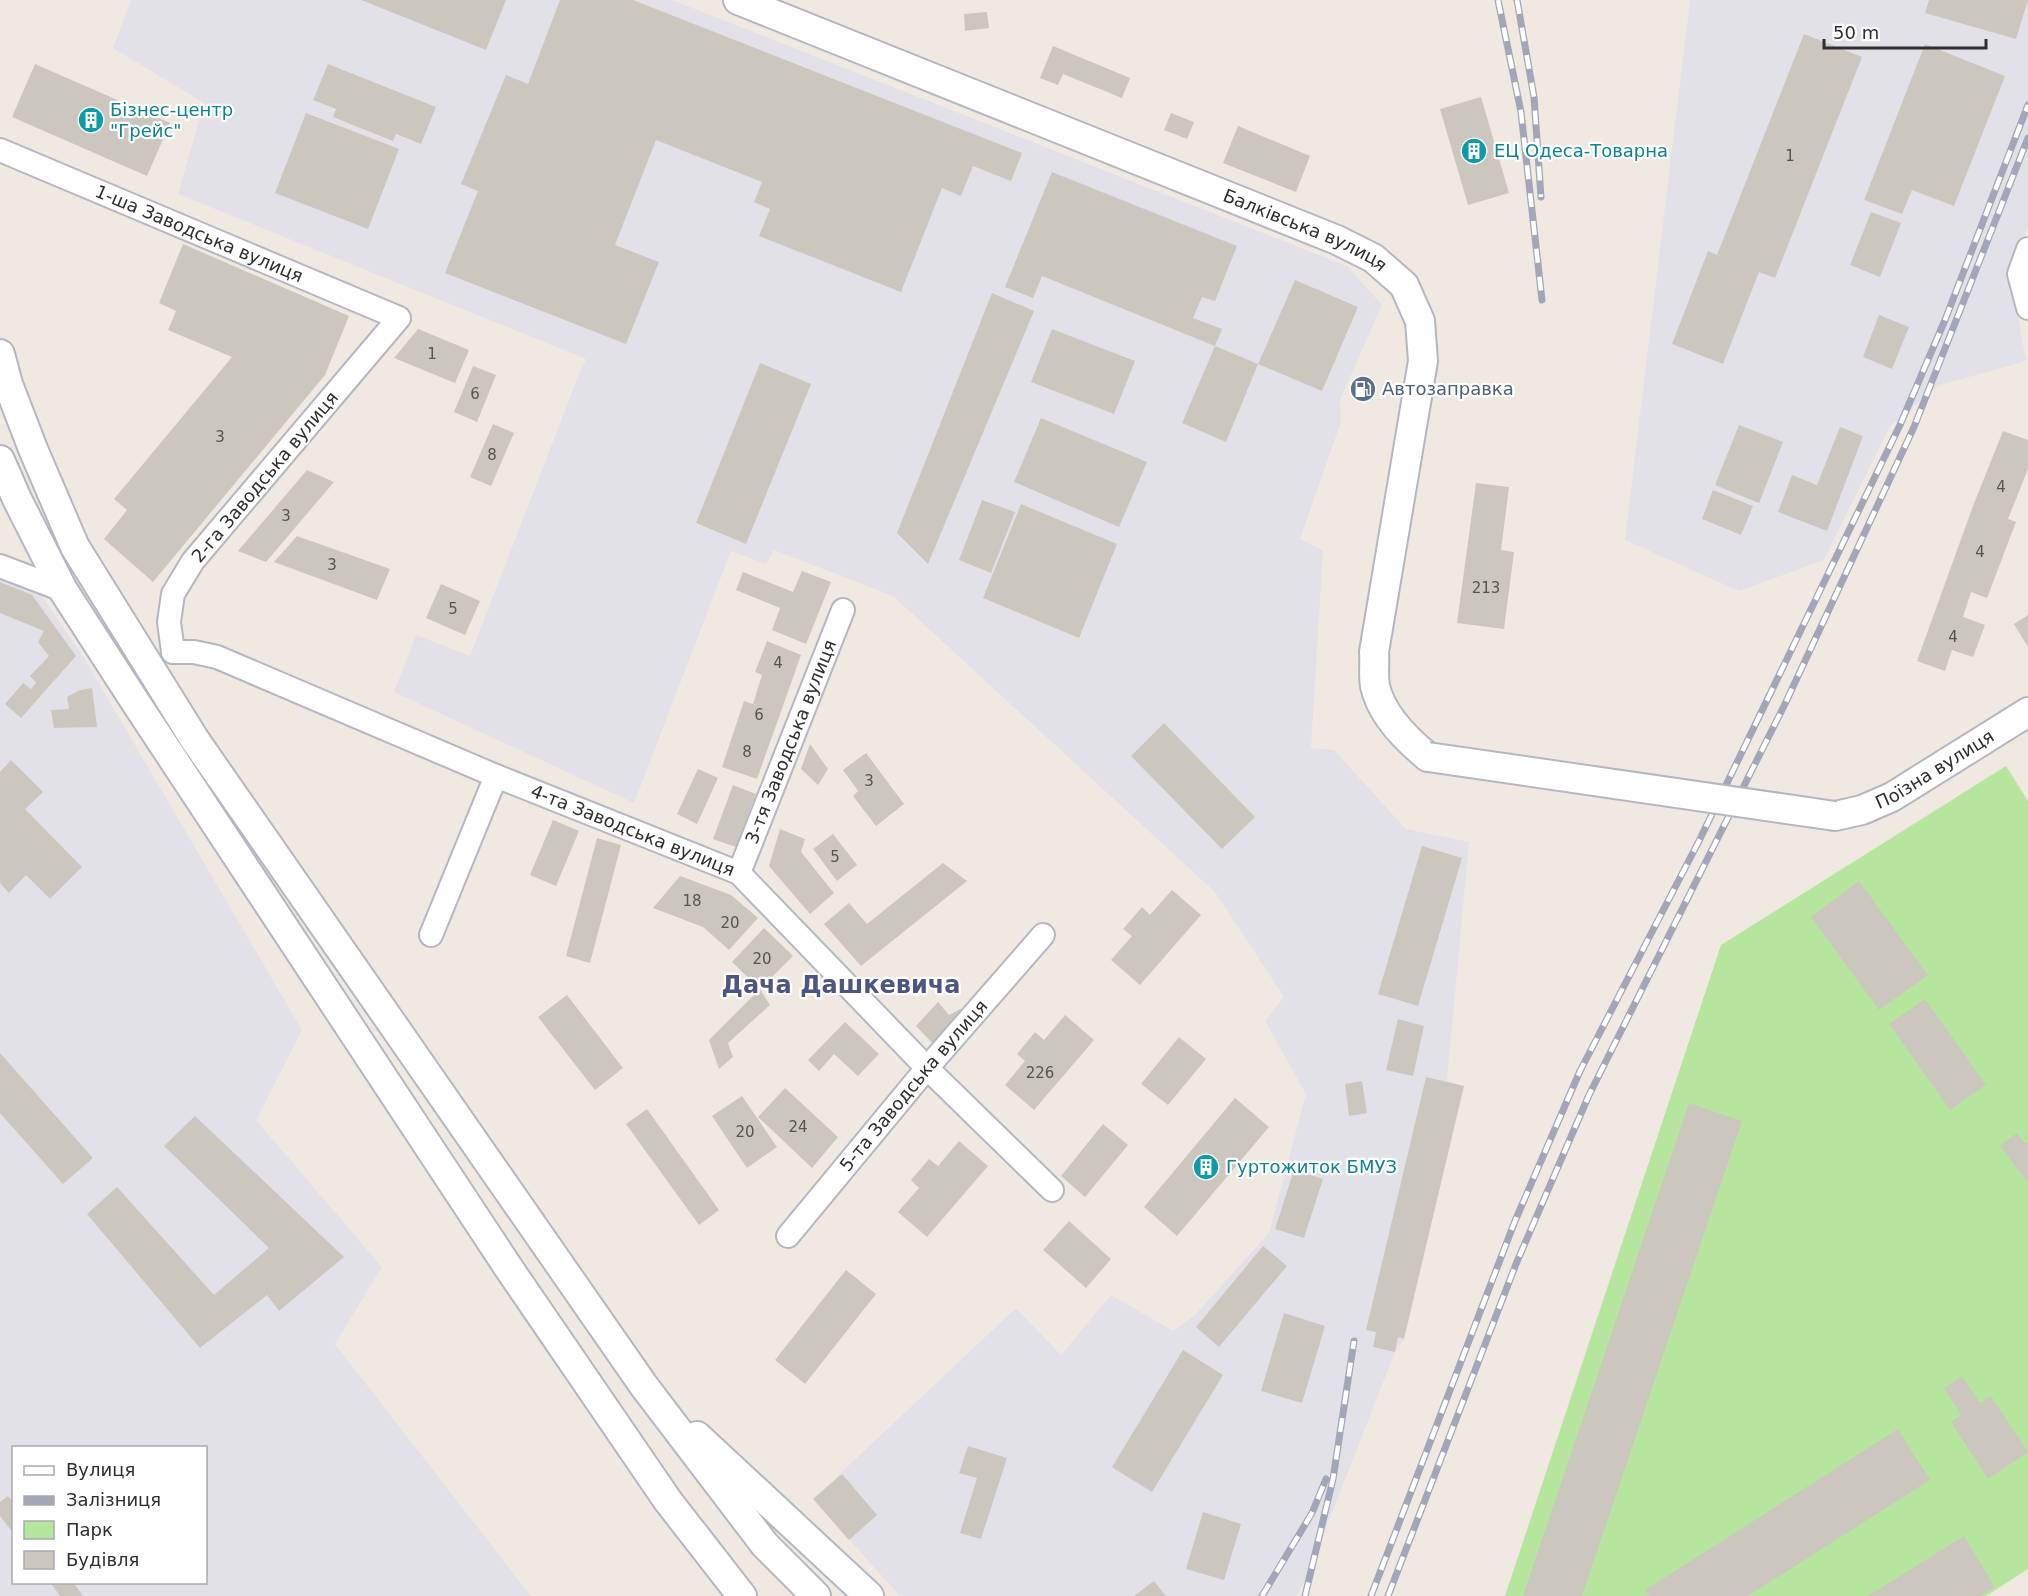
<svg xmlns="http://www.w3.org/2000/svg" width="2028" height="1596" font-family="'DejaVu Sans',sans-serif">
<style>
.industrial{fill:#e3e1e8;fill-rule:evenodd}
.green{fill:#b6e59e}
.building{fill:#cbc7bf}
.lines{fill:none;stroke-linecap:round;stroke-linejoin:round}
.minor-casing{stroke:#b4b7c1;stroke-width:26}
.tertiary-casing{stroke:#b4b7c1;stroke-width:32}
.minor{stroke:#fff;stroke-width:22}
.tertiary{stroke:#fff;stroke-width:28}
.rail-casing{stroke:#a3a6b8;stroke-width:7}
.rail{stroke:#fff;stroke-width:4.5;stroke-dasharray:14;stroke-linecap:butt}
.tertiary-bridge-casing{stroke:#b4b7c1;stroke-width:32;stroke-linecap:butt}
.tertiary-bridge{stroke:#fff;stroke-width:28}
.labels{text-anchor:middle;stroke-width:4.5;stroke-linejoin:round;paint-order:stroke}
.number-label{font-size:15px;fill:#555452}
.culture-label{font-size:18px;fill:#0d838f;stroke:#fff;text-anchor:start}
.street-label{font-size:18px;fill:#2e2e2e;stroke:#fff}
.service-label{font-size:18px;fill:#4e5e75;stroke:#fff;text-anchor:start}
.district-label{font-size:24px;font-weight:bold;fill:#4d5680;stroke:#fff}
</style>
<rect width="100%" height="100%" fill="#efe9e1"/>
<!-- industrial -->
<path class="industrial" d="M 131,0 L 672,0 L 1347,266 L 1382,305 L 1340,400 L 1341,422 L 1300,539 L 1323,550 L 1311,748 L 1334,750 L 1406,829 L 1469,842 L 1447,1081 L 1464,1086 L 1457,1103 L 1404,1339 L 1395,1352 L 1306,1579 L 1296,1596 L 900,1596 L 813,1499 L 1016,1308 L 1061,1355 L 1111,1295 L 1173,1331 L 1195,1315 L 1269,1233 L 1306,1094 L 1265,1021 L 1284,997 L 1215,892 L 893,596 L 774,550 L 766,564 L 731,551 L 634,803 L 394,692 L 416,635 L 470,656 L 576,382 L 586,359 L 178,194 L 204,103 L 113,48 Z
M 1690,0 L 2028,0 L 2028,227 L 2010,274 L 2026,361 L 1940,385 L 1890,426 L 1824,560 L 1739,591 L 1625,540 Z
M 0,575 L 38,590 L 84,658 L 302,1030 L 256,1120 L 382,1267 L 335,1344 L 531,1596 L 0,1596 ZM 14,1448 L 206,1448 L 206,1582 L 14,1582 Z"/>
<!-- green -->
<path class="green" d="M 2006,766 L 2028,801 L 2028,1569 L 1986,1596 L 1505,1596 L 1721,945 Z"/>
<!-- building -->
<path class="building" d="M 361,0 L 506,0 L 486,50 Z
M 560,0 L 633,0 L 1022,153 L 1011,181 L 973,166 L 961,196 L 942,188 L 901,292 L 759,236 L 770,209 L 754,202 L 762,182 L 656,140 L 615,245 L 659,262 L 626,344 L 445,273 L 478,191 L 461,184 L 506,75 L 528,84 Z
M 1929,0 L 2028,0 L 2016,39 L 1925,13 Z
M 987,12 L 989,28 L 965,31 L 964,14 Z
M 1804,34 L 1862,57 L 1775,278 L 1759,272 L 1723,364 L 1672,344 L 1708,251 L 1717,255 Z
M 1925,44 L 2005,76 L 1954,206 L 1912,190 L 1902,214 L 1864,200 Z
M 1053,46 L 1130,78 L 1122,98 L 1063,74 L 1058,85 L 1040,78 Z
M 35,64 L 170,123 L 147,176 L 12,117 Z
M 328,64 L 436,107 L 421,144 L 396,134 L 393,141 L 333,117 L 336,109 L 313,100 Z
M 1481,97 L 1509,193 L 1468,205 L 1440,109 Z
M 306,113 L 399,149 L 368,229 L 275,193 Z
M 1171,113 L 1194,122 L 1187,139 L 1164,130 Z
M 1238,126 L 1310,156 L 1296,192 L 1223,163 Z
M 1052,172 L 1237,246 L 1215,301 L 1202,297 L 1193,318 L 1222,329 L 1215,346 L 1042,276 L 1033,298 L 1005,287 Z
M 1871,212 L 1901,223 L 1880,277 L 1850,265 Z
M 183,244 L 349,316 L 325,375 L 153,582 L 104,539 L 127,510 L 114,499 L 232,357 L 168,330 L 176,311 L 159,303 Z
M 1295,280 L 1358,307 L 1322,391 L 1258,364 Z
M 992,293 L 1034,311 L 928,564 L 897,533 Z
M 1879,315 L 1909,327 L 1892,369 L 1863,357 Z
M 418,329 L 469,350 L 455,383 L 394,358 Z
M 1052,329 L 1135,361 L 1114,414 L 1031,382 Z
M 1215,346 L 1258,364 L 1226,442 L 1182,423 Z
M 760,363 L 811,384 L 746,544 L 696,523 Z
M 473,366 L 496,375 L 477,422 L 454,412 Z
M 1041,418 L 1147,462 L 1119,527 L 1014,482 Z
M 493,424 L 514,433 L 491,486 L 470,477 Z
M 1739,425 L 1783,442 L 1759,503 L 1715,485 Z
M 1840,427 L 1863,436 L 1827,531 L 1778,512 L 1792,475 L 1817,485 Z
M 2003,431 L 2028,440 L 2028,469 L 2008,519 L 2016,522 L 1987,598 L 1971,592 L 1963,617 L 1985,625 L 1973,657 L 1952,650 L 1945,671 L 1917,661 L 1973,506 Z
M 307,470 L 334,482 L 266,562 L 238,551 Z
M 1476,483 L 1509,487 L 1501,550 L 1514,552 L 1504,629 L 1457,623 Z
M 1713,490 L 1753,506 L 1741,535 L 1702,519 Z
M 982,500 L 1015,512 L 991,573 L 959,560 Z
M 1021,504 L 1117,544 L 1079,638 L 983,598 Z
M 297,536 L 390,569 L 377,600 L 274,562 Z
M 802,571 L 831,582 L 806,644 L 772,630 L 780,608 L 736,590 L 743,572 L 793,592 Z
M 0,582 L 32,595 L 76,656 L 21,718 L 5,704 L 23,683 L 31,689 L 36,683 L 30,676 L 49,656 L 38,642 L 44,631 L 0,613 Z
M 441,584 L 480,601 L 465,635 L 426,618 Z
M 2028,615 L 2028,647 L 2014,624 Z
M 767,641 L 801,655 L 757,779 L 722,767 L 744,701 L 753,704 L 762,675 L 755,672 Z
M 92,688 L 97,727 L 54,728 L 51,710 L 69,709 L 67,697 L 80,690 Z
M 1164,723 L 1255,817 L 1222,849 L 1131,756 Z
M 810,744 L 828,769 L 818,785 L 801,769 Z
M 866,753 L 904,804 L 876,826 L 853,796 L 858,791 L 843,770 Z
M 11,760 L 43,792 L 25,809 L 82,867 L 50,899 L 26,875 L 9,893 L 0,883 L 0,772 Z
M 698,769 L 718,778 L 697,824 L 677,814 Z
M 733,785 L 756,794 L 736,847 L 713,839 Z
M 553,820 L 579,831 L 556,886 L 530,875 Z
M 780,829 L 805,839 L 801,852 L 834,893 L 810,914 L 769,866 Z
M 833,834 L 857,865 L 837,881 L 813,849 Z
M 597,838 L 621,845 L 590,963 L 566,956 Z
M 1422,846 L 1462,858 L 1418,1006 L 1378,994 Z
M 943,863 L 967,881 L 861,966 L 824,924 L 849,903 L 867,924 Z
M 680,876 L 731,895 L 758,918 L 729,950 L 703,927 L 653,908 Z
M 1859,881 L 1928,975 L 1879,1010 L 1811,917 Z
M 1172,890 L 1201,915 L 1140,985 L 1111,960 L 1132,936 L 1123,929 L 1142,907 L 1150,915 Z
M 764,928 L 793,956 L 760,989 L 732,962 Z
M 760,989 L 770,1005 L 728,1043 L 733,1057 L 719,1069 L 709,1040 Z
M 567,995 L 623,1068 L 595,1090 L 538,1017 Z
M 1925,999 L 1986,1085 L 1950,1110 L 1889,1024 Z
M 938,1002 L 949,1015 L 960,1009 L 967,1021 L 939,1050 L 916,1026 Z
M 1065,1015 L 1094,1040 L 1034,1110 L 1005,1085 L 1025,1061 L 1017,1054 L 1035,1032 L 1044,1040 Z
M 1398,1019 L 1424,1026 L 1413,1076 L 1386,1070 Z
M 845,1022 L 879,1054 L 858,1076 L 834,1054 L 819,1071 L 808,1060 Z
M 1179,1037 L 1206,1059 L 1168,1105 L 1141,1084 Z
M 0,1053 L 93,1158 L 63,1184 L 0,1113 Z
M 1426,1077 L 1464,1086 L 1404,1339 L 1398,1337 L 1395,1352 L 1373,1347 L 1376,1332 L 1366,1330 Z
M 1362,1081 L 1367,1113 L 1349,1116 L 1345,1084 Z
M 785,1088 L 838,1137 L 812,1168 L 758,1117 Z
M 742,1096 L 777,1147 L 747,1168 L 712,1116 Z
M 1235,1098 L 1269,1127 L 1177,1236 L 1144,1207 Z
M 1689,1103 L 1742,1121 L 1582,1596 L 1523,1596 Z
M 647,1109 L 719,1210 L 699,1225 L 626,1124 Z
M 195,1116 L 344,1257 L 279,1311 L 267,1295 L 200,1348 L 87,1214 L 117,1187 L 214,1295 L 269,1248 L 164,1146 Z
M 1103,1124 L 1128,1145 L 1085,1197 L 1061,1176 Z
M 2017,1133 L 2025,1144 L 2028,1142 L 2028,1183 L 2000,1146 Z
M 959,1141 L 988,1166 L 927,1237 L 898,1212 L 919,1188 L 911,1180 L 929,1159 L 938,1166 Z
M 1294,1170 L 1323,1179 L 1304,1238 L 1275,1229 Z
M 1069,1221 L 1111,1259 L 1086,1288 L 1043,1250 Z
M 1263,1246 L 1287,1266 L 1219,1347 L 1196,1327 Z
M 846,1270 L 876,1294 L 805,1384 L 775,1360 Z
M 1284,1313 L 1325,1326 L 1302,1403 L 1261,1391 Z
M 1183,1350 L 1223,1375 L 1152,1492 L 1112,1467 Z
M 1962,1376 L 1980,1403 L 1991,1396 L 2028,1452 L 1988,1479 L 1951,1422 L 1961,1415 L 1944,1388 Z
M 1898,1429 L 1930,1480 L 1748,1596 L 1649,1596 L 1645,1590 Z
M 968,1446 L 1007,1458 L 981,1539 L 960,1533 L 977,1478 L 959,1473 Z
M 842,1474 L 877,1515 L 849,1540 L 813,1499 Z
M 8,1496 L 14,1503 L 14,1534 L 0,1516 L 0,1502 Z
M 1203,1512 L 1241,1524 L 1224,1580 L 1186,1569 Z
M 1964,1536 L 1995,1587 L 1981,1596 L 1868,1596 Z
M 1154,1581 L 1166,1596 L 1134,1596 Z
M 50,1582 L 73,1582 L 83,1596 L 60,1596 Z"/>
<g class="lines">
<!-- minor casing -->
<g class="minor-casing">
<g id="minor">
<path id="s1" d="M 0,150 L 399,318 L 193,561 L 173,594 L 169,622 L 173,652"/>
<path d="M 2028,249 L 2019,274 L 2028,308"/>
<path d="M 0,566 L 63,590"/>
<path id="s2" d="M 173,652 L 194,652 L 217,657 L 496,776 L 739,873 L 927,1068 L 1052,1190"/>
<path id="s3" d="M 739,873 L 843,610"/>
<path d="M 431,935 L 496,776"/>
<path id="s4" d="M 788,1236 L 927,1068 L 1043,935"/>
</g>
</g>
<!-- tertiary casing -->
<g class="tertiary-casing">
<g id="tertiary">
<path id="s5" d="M 738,0 L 1337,240 L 1373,258 L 1404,285 L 1420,321 L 1423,361 L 1374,652 C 1375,663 1373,675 1375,686 C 1381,714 1407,740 1428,757"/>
<path d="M 0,354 L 8,384 L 33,449 L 75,547 L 195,740 L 644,1386 L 765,1545 L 816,1596"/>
<path d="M 0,460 L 17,499 L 63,590 L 134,700 L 510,1270 L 668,1501 L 742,1596"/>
<path id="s6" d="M 1835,816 L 1862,810 L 1892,797 L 2028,712"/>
<path d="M 697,1436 L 869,1596"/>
</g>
</g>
<!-- minor -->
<use href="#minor" class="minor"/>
<!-- tertiary -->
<use href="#tertiary" class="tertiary"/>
<!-- rail casing -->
<g class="rail-casing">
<path id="rail" d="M 1498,0 L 1521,112 L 1542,300
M 1517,0 L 1534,97 L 1541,197
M 1262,1596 L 1312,1513 L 1326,1479
M 1305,1596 L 1333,1479 L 1354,1341
M 1371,1596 L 1515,1221 L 1580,1071 L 1699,841 L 1900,425 L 1945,320 L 2028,105
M 1388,1596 L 1516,1264 L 1589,1095 L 1784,706 L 1914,427 L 2028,138"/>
</g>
<!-- rail -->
<use href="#rail" class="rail"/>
<!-- tertiary-bridge casing -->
<g class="tertiary-bridge-casing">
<path id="tertiary-bridge" d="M 1428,757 L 1835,816"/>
</g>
<!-- tertiary-bridge -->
<use href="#tertiary-bridge" class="tertiary-bridge"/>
</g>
<!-- icons -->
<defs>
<g id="building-disc" transform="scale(1.35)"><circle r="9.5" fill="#0f9aa8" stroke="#fff"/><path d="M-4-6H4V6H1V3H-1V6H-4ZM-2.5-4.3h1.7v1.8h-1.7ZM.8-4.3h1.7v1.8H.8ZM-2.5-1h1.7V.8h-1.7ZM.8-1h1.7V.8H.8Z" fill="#fff"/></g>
<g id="fuel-disc" transform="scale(1.35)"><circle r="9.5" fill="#5c6f8a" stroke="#fff"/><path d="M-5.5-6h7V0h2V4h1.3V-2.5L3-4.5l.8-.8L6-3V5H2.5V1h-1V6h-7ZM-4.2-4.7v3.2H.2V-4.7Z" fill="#fff"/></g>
</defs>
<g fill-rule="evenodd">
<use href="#building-disc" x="91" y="120"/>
<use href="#building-disc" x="1474" y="151"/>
<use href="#fuel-disc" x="1363" y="389"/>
<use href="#building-disc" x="1206" y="1167"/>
</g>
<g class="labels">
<!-- number labels -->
<g class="number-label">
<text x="1790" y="161">1</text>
<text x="432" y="359">1</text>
<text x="475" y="399">6</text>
<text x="220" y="442">3</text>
<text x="492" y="460">8</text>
<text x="2001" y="492">4</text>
<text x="286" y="521">3</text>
<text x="1980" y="557">4</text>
<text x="332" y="570">3</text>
<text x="1486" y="593">213</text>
<text x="453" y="614">5</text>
<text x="1953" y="642">4</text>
<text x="778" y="668">4</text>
<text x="759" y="720">6</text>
<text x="747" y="757">8</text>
<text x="869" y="786">3</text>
<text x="835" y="862">5</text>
<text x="692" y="906">18</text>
<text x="730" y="928">20</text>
<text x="762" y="964">20</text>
<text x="1040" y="1078">226</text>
<text x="798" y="1132">24</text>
<text x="745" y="1137">20</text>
</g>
<!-- culture labels -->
<g class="culture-label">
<text x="110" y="116">Бізнес-центр<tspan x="110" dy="21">"Грейс"</tspan></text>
<text x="1494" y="157">ЕЦ Одеса-Товарна</text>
<text x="1226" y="1173">Гуртожиток БМУЗ</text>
</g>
<!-- street labels -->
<g class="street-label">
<text dy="6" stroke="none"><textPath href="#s5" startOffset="612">Балківська вулиця</textPath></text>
<text dy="6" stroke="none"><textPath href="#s1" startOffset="216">1-ша Заводська вулиця</textPath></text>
<text transform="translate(265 477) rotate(-50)" y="6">2-га Заводська вулиця</text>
<text dy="6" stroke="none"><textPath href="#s3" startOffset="141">3-тя Заводська вулиця</textPath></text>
<text dy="6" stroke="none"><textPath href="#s6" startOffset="111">Поїзна вулиця</textPath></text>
<text dy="6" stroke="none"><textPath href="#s2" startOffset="495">4-та Заводська вулиця</textPath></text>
<text dy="6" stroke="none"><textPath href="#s4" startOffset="196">5-та Заводська вулиця</textPath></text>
</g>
<!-- service labels -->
<g class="service-label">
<text x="1382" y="395">Автозаправка</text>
</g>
<!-- district labels -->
<g class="district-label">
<text x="841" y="993">Дача Дашкевича</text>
</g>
</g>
<!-- legend -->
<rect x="12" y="1446" width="195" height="138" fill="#ffffff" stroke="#ababab" stroke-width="1.5"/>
<rect x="24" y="1466" width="30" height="9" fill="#ffffff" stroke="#ababab" stroke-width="1.5"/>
<text x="66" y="1476" font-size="18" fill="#2e2e2e">Вулиця</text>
<rect x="24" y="1496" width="30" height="9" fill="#a3a6b8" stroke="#ababab" stroke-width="1.5"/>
<text x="66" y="1506" font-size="18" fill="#2e2e2e">Залізниця</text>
<rect x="24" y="1521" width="30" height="18" fill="#b6e59e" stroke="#ababab" stroke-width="1.5"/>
<text x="66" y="1536" font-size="18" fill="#2e2e2e">Парк</text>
<rect x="24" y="1551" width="30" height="18" fill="#cbc7bf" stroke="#ababab" stroke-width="1.5"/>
<text x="66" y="1566" font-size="18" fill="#2e2e2e">Будівля</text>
<!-- scale -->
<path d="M1824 39v9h162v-9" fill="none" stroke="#2e2e2e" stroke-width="3"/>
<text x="1833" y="39" font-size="18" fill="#2e2e2e" stroke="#ffffff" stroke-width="4.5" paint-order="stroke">50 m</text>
</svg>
